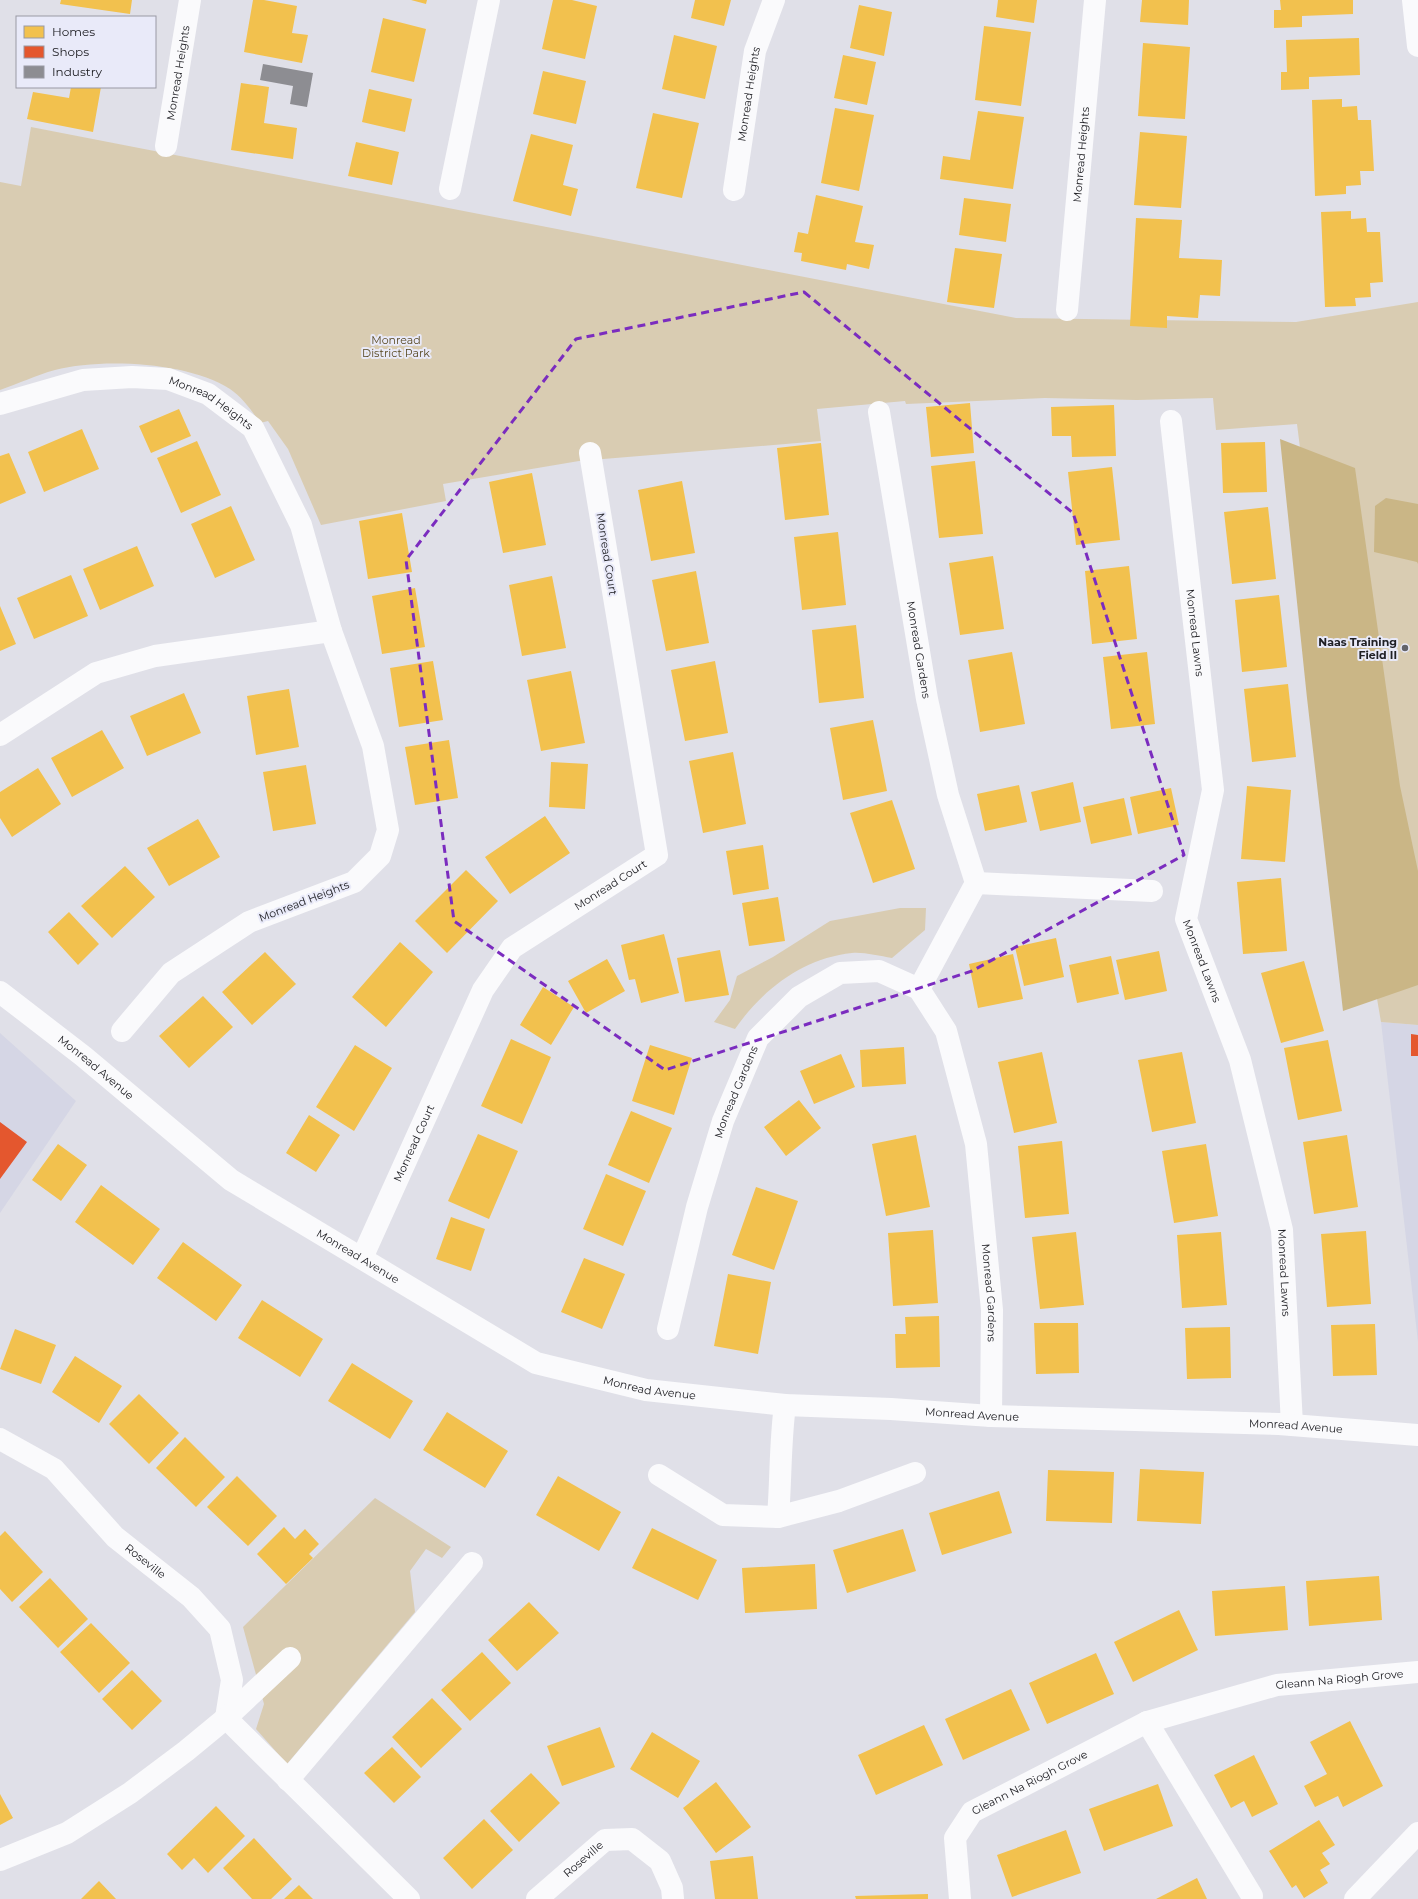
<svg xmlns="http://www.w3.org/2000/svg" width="1418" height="1899" font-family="Montserrat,sans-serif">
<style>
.built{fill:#d5d6e5}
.green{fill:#d9ccb2}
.forest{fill:#cab686}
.homes{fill:#f2c14e}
.shops{fill:#e4572e}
.industry{fill:#8d8d92}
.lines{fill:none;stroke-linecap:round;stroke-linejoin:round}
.minor{stroke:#fafafc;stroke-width:22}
.marked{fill:none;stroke:#7b2cbf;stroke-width:3;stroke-dasharray:8 5;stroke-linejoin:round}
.poi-dot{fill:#636369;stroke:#e9eaf9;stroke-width:1.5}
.labels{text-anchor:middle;stroke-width:4;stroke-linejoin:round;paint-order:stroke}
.street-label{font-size:11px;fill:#202025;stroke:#e9eaf9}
.park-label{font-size:11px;fill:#574720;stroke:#e9eaf9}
.poi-label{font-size:11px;font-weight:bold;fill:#202025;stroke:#e9eaf9;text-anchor:end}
</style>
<rect width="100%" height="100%" fill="#e0e0e8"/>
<!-- built -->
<path class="built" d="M 1381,1022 L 1418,1025 L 1418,1342 Z
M 0,1033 L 76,1101 L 0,1213 Z"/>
<!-- green -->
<path class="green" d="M 31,127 L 1016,318 L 1296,322 L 1418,302 L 1418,1025 L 1381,1022 L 1348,829 L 1297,424 L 1216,430 L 1213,398 L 1137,400 L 1045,398 L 906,404 L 905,401 L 817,409 L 821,441 L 579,461 L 443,484 L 446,501 L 321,525 L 288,449 L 268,421 L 260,423 C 253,412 242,397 230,389 C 188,362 102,358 55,370 C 36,375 18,384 0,390 L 0,182 L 21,186 Z
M 900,908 L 926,908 L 925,930 L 892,958 C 879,956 864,952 852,953 C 803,958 762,990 735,1029 L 714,1022 L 730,1000 L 737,976 L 773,957 L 830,921 Z
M 375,1498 L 451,1547 L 442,1558 L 426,1549 L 410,1571 L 415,1612 L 287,1764 L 256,1729 L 264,1704 L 243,1627 Z"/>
<!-- forest -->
<path class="forest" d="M 1280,439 L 1355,468 L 1400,786 L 1418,871 L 1418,985 L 1343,1011 L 1307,698 Z
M 1386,498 L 1418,504 L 1418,564 L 1417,562 L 1374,552 L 1375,506 Z"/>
<!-- homes -->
<path class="homes" d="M 61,0 L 132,0 L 130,14 L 60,4 Z
M 253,0 L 264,0 L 297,6 L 292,33 L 308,35 L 302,63 L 244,52 Z
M 411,0 L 427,0 L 426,4 Z
M 553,0 L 572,0 L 597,6 L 585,59 L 542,49 Z
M 695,0 L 731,0 L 724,26 L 691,18 Z
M 998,0 L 1037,0 L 1034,23 L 996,17 Z
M 1142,0 L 1189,0 L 1188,25 L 1140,22 Z
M 1280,0 L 1353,0 L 1353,14 L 1302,16 L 1302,27 L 1274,28 L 1274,10 L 1281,10 Z
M 859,5 L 892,12 L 884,56 L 850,48 Z
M 383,18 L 426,29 L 414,82 L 371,72 Z
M 984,26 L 1031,32 L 1021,106 L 975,100 Z
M 674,35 L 717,46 L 705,99 L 662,89 Z
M 1359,38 L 1360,75 L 1309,77 L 1309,89 L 1281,90 L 1281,72 L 1287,72 L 1286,40 Z
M 1143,43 L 1190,47 L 1185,119 L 1138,116 Z
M 843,55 L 876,62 L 867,105 L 834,98 Z
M 543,71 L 586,81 L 576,124 L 533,114 Z
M 241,83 L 269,87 L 264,123 L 297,128 L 293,159 L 231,150 Z
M 71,87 L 101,87 L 93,132 L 27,119 L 33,92 L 69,98 Z
M 369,89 L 412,99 L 405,132 L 362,122 Z
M 1342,99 L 1342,107 L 1357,106 L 1358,120 L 1371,120 L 1374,171 L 1360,171 L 1361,185 L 1346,186 L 1346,194 L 1315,196 L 1312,100 Z
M 835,108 L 874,115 L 859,191 L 821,183 Z
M 978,111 L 1024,117 L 1013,189 L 940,179 L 943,156 L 970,160 Z
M 653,113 L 699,123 L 682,198 L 636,188 Z
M 1140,132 L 1187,136 L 1181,208 L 1134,205 Z
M 531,134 L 573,145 L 563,185 L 578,189 L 571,216 L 513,201 Z
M 356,142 L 399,152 L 392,185 L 348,176 Z
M 816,195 L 863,206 L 855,242 L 874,245 L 869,269 L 847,264 L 846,270 L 801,261 L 802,253 L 794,252 L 798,232 L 808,234 Z
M 964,198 L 1011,204 L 1006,242 L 959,235 Z
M 1351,211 L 1351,219 L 1366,218 L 1367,232 L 1380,232 L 1383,282 L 1370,283 L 1371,297 L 1355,298 L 1356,306 L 1325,307 L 1321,212 Z
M 1136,218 L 1182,220 L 1179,258 L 1222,260 L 1220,296 L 1200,295 L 1198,318 L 1167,316 L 1167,328 L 1130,326 Z
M 955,248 L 1002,254 L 994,308 L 947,302 Z
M 970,403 L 974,453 L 931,457 L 926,407 Z
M 1114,405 L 1116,456 L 1072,457 L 1071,436 L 1052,436 L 1051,407 Z
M 179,409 L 191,436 L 151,453 L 139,426 Z
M 82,429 L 99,469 L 44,492 L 28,452 Z
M 197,441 L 221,495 L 181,513 L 157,458 Z
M 1265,442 L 1267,492 L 1223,493 L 1221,443 Z
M 821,443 L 829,515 L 785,520 L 777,448 Z
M 9,453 L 26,493 L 0,504 L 0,456 Z
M 975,461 L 983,534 L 939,538 L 931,466 Z
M 1112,467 L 1120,540 L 1076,545 L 1068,472 Z
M 532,473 L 546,545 L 503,553 L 489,482 Z
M 682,481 L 695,553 L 651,561 L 638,490 Z
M 231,506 L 255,560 L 215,578 L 191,524 Z
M 1268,507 L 1276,579 L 1232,584 L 1224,512 Z
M 402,513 L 412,572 L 368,579 L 359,521 Z
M 838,532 L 846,605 L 802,610 L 794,537 Z
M 137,546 L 154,586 L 100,610 L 83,569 Z
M 993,556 L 1004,629 L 960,635 L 949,563 Z
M 1129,566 L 1137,639 L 1092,644 L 1085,571 Z
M 696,571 L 709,643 L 666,651 L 652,580 Z
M 71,575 L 88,616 L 34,639 L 17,598 Z
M 552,576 L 566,648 L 522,656 L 509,585 Z
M 415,588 L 425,647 L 382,654 L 372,596 Z
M 1279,595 L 1287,667 L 1242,672 L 1235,600 Z
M 0,606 L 16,644 L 0,651 Z
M 856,625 L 864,698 L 819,703 L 812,630 Z
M 1012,652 L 1025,724 L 980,732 L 968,660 Z
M 1147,652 L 1155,724 L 1111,729 L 1103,657 Z
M 433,661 L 443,720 L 399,727 L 390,668 Z
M 715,661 L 728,733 L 685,741 L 671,670 Z
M 571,671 L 585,743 L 541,751 L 527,680 Z
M 1288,684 L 1296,757 L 1252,762 L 1244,689 Z
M 289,689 L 299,747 L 256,755 L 247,696 Z
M 184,693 L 201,733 L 147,756 L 130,716 Z
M 873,720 L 887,791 L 843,800 L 830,728 Z
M 102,730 L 124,768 L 72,797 L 51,758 Z
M 449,740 L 458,798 L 415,805 L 405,747 Z
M 733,752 L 746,824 L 703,833 L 689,761 Z
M 551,762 L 588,764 L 585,809 L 549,807 Z
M 306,765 L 316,824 L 273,831 L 263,772 Z
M 38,768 L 61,804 L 12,837 L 0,818 L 0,792 Z
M 1073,782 L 1081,822 L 1040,831 L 1031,792 Z
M 1019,785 L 1027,822 L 985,831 L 977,794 Z
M 1247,786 L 1291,790 L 1285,862 L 1241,859 Z
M 1171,788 L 1179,825 L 1138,834 L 1130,797 Z
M 1124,798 L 1132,835 L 1091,844 L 1083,807 Z
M 892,800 L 915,869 L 873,883 L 850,813 Z
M 545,816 L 570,853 L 510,894 L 485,857 Z
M 198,819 L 220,857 L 169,886 L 147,848 Z
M 763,845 L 769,889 L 733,895 L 726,851 Z
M 125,866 L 155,897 L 112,938 L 81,906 Z
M 466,870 L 498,901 L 447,953 L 415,921 Z
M 1281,878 L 1287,951 L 1243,954 L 1237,882 Z
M 778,897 L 785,941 L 749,946 L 742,903 Z
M 69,912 L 99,944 L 78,965 L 48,932 Z
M 664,934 L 679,993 L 641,1003 L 635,979 L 629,980 L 621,945 Z
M 1056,938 L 1064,977 L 1024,986 L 1015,947 Z
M 400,942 L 433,972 L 386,1027 L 352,997 Z
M 720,950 L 729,995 L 685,1002 L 677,958 Z
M 1159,951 L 1167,991 L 1125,1000 L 1116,960 Z
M 265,952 L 296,984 L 252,1025 L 222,992 Z
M 1013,954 L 1023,999 L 978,1008 L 969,964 Z
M 1111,956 L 1119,994 L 1077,1003 L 1069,965 Z
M 607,959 L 625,991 L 586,1013 L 568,981 Z
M 1304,961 L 1324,1031 L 1281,1043 L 1261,973 Z
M 543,987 L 574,1007 L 551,1045 L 520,1025 Z
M 203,996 L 233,1027 L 189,1068 L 159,1036 Z
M 511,1039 L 551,1057 L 522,1124 L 481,1106 Z
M 1328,1040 L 1342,1111 L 1298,1120 L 1284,1048 Z
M 355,1045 L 392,1068 L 354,1131 L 316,1107 Z
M 650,1045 L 692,1058 L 674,1115 L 632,1101 Z
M 904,1047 L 906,1084 L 862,1087 L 860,1050 Z
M 1042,1052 L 1057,1123 L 1014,1133 L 998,1062 Z
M 1182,1052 L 1196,1123 L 1152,1132 L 1138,1060 Z
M 841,1054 L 855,1087 L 814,1104 L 800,1071 Z
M 799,1100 L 821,1128 L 786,1156 L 764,1127 Z
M 631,1111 L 672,1128 L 649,1183 L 608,1165 Z
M 309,1115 L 340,1135 L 316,1172 L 286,1153 Z
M 478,1134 L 518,1151 L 489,1219 L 448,1201 Z
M 916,1135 L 930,1207 L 886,1216 L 872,1144 Z
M 1347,1135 L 1358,1207 L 1314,1214 L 1303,1142 Z
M 1062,1141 L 1069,1214 L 1025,1218 L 1018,1146 Z
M 58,1144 L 87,1165 L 61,1201 L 32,1180 Z
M 1206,1144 L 1218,1216 L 1174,1223 L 1162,1151 Z
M 606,1174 L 646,1191 L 623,1246 L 583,1229 Z
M 101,1185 L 160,1229 L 133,1265 L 75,1222 Z
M 756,1187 L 798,1201 L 774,1270 L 732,1255 Z
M 451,1217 L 485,1229 L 471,1271 L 436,1259 Z
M 933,1230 L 938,1303 L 893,1306 L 888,1233 Z
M 1366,1231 L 1371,1304 L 1327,1307 L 1321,1234 Z
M 1076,1232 L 1084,1305 L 1040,1309 L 1032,1237 Z
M 1221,1232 L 1227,1305 L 1182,1308 L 1177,1235 Z
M 183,1242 L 242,1285 L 216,1321 L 157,1278 Z
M 584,1258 L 625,1274 L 602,1329 L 561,1312 Z
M 728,1274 L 771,1282 L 758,1354 L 714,1346 Z
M 262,1300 L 323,1339 L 300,1377 L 238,1338 Z
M 939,1316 L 940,1367 L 896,1368 L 895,1334 L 906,1334 L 905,1317 Z
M 1034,1323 L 1078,1323 L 1079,1373 L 1036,1374 Z
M 1375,1324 L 1377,1375 L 1333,1376 L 1331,1325 Z
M 1230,1327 L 1231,1378 L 1187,1379 L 1185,1328 Z
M 15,1329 L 56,1345 L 41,1384 L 0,1369 Z
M 75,1356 L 122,1386 L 99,1423 L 52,1392 Z
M 352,1363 L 413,1401 L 390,1439 L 328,1401 Z
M 139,1394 L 179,1433 L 149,1464 L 109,1424 Z
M 447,1412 L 508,1451 L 485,1488 L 423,1450 Z
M 185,1437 L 225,1477 L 196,1507 L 156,1468 Z
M 1140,1469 L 1204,1472 L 1201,1524 L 1137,1521 Z
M 1048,1470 L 1114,1472 L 1112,1523 L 1046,1521 Z
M 237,1476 L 277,1516 L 248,1546 L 207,1507 Z
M 558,1476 L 621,1512 L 599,1551 L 536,1515 Z
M 999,1491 L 1012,1533 L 942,1555 L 929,1513 Z
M 284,1527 L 295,1539 L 305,1529 L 319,1544 L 309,1554 L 313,1558 L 286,1584 L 257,1554 Z
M 652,1528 L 717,1560 L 698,1600 L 632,1568 Z
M 903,1529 L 916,1571 L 847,1593 L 833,1550 Z
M 5,1531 L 43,1572 L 12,1602 L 0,1589 L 0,1536 Z
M 815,1564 L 817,1609 L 745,1613 L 742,1568 Z
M 1379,1576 L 1382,1620 L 1309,1626 L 1306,1581 Z
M 50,1578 L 88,1619 L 58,1648 L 19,1607 Z
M 1285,1586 L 1288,1630 L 1215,1636 L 1212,1591 Z
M 529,1602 L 559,1633 L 517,1671 L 488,1640 Z
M 1179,1610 L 1198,1650 L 1133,1682 L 1114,1642 Z
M 91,1623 L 130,1663 L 99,1693 L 60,1652 Z
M 482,1652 L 511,1683 L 470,1721 L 441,1690 Z
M 1096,1653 L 1114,1694 L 1047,1724 L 1029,1683 Z
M 132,1670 L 162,1701 L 132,1730 L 102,1699 Z
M 1011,1689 L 1030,1730 L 963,1760 L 945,1719 Z
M 432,1698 L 462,1729 L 421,1768 L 392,1737 Z
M 1350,1721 L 1383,1786 L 1343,1807 L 1338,1796 L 1315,1807 L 1304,1786 L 1327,1774 L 1310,1742 Z
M 924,1725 L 943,1765 L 876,1795 L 858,1755 Z
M 600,1727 L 615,1767 L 562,1786 L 547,1746 Z
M 652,1732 L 700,1761 L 678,1798 L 630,1769 Z
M 392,1747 L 421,1777 L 394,1803 L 364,1773 Z
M 1254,1755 L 1278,1804 L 1252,1817 L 1244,1801 L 1231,1808 L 1214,1775 Z
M 531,1773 L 560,1803 L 519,1842 L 490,1811 Z
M 716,1782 L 751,1827 L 716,1853 L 683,1808 Z
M 1158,1784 L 1173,1826 L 1104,1851 L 1089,1809 Z
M 0,1794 L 13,1818 L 0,1825 Z
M 216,1806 L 245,1836 L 208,1873 L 194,1858 L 182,1870 L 167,1854 Z
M 484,1819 L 513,1850 L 472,1889 L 443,1858 Z
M 1319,1820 L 1335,1845 L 1322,1853 L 1330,1864 L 1320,1870 L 1328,1883 L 1304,1898 L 1296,1885 L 1292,1888 L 1269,1851 Z
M 1066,1830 L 1081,1873 L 1012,1897 L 997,1855 Z
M 254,1838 L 292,1879 L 271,1899 L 252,1899 L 223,1868 Z
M 753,1856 L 758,1899 L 715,1899 L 710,1861 Z
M 1197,1878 L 1207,1899 L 1156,1899 Z
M 99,1881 L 116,1899 L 81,1899 Z
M 299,1885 L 313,1899 L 284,1899 Z
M 928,1894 L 928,1899 L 856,1899 L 855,1896 Z"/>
<!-- shops -->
<path class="shops" d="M 1411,1034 L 1418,1035 L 1418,1056 L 1411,1056 Z
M 0,1122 L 27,1142 L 0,1179 Z"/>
<!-- industry -->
<path class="industry" d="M 263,64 L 313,73 L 307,107 L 290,104 L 293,86 L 260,80 Z"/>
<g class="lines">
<!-- minor -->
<g class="minor">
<path d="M 1413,0 L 1418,46"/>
<path id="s1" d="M 166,146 L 190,0"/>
<path d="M 450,189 L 489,0"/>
<path id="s2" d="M 734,190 L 755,51 L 774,0"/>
<path id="s3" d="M 1067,310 L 1095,0"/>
<path id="s4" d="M 0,404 L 83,380 L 132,377 L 168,379 L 208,394 L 253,428 L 301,525 L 331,631 L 373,746 L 388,830 L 380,856 L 354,882 L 249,922 L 171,973 L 122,1031"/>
<path id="s5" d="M 879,412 L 927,699 L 948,795 L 976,883 L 919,989"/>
<path id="s6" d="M 1171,421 L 1213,790 L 1186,919 L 1240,1060 L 1282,1230 L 1292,1425"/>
<path d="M 0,735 L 96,673 L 155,656 L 331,631"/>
<path d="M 976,883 L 1152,891"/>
<path id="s7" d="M 0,992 L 83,1056 L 231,1180 L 536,1363 L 646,1390 L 785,1405 L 891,1409 L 991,1416 L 1279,1424 L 1418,1435"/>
<path id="s8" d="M 362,1258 L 483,990 L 512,948 L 657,855 L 590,453"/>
<path id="s9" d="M 668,1329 L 697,1207 L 723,1121 L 758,1038 L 799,997 L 840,973 L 879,971 L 919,989 L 946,1031 L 976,1144 L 992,1310 L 991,1416"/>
<path d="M 785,1405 C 780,1442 781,1480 778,1517 L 839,1501 L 915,1473"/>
<path id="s10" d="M 0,1439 L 54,1469 L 115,1537 L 191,1597 L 220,1629 L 232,1680 L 226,1718 L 409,1899"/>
<path d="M 659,1475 L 723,1515 L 778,1517"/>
<path d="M 1147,1722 L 1252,1896"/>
<path d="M 288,1780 L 472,1563"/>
<path d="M 0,1860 L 67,1833 L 130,1793 L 186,1751 L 226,1718 L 290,1658"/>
<path id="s11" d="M 537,1899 L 605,1840 L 632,1839 L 660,1861 L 672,1888 L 673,1899"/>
<path id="s12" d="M 960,1899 L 955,1838 L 972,1812 L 1147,1722 L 1277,1685 L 1418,1672"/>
<path d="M 1355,1899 L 1418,1833"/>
</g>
</g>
<!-- marked area -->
<path class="marked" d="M 804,292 L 1073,513 L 1184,855 L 972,971 L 665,1070 L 454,921 L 406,560 L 576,339 Z"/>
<!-- markers -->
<circle class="poi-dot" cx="1405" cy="648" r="4"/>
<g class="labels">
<!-- street labels -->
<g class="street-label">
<text dy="4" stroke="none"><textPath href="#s1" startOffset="74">Monread Heights</textPath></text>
<text dy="4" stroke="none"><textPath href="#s2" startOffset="97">Monread Heights</textPath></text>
<text dy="4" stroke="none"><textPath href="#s3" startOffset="156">Monread Heights</textPath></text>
<text dy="4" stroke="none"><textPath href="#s4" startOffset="221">Monread Heights</textPath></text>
<text transform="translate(607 554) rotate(81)" y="4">Monread Court</text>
<text dy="4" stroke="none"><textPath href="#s6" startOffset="213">Monread Lawns</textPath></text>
<text dy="4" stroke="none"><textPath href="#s5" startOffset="241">Monread Gardens</textPath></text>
<text dy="4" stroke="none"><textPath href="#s8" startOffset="462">Monread Court</textPath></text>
<text transform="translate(304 901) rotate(-21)" y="4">Monread Heights</text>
<text dy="4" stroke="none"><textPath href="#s6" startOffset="548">Monread Lawns</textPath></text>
<text dy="4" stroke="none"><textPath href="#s7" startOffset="122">Monread Avenue</textPath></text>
<text dy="4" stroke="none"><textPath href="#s9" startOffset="247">Monread Gardens</textPath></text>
<text dy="4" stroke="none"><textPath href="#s8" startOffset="126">Monread Court</textPath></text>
<text dy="4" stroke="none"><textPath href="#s7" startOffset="446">Monread Avenue</textPath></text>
<text dy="4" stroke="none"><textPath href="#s6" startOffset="872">Monread Lawns</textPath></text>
<text dy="4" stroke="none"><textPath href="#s9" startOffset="810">Monread Gardens</textPath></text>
<text dy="4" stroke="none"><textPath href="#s7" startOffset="770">Monread Avenue</textPath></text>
<text dy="4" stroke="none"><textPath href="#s7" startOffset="1094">Monread Avenue</textPath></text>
<text dy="4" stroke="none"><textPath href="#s7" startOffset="1418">Monread Avenue</textPath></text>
<text dy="4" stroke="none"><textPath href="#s10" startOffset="192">Roseville</textPath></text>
<text dy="4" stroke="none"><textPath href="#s12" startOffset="487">Gleann Na Riogh Grove</textPath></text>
<text dy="4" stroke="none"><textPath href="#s12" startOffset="157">Gleann Na Riogh Grove</textPath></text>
<text dy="4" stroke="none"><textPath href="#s11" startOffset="61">Roseville</textPath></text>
</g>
<!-- park labels -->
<g class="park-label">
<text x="396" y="344">Monread<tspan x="396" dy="13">District Park</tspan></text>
</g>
<!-- poi labels -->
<g class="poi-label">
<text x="1397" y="646">Naas Training<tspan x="1397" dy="13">Field II</tspan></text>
</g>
</g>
<!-- legend -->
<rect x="16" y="16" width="140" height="72" fill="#e9eaf9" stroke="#9999a4"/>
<rect x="24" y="26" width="20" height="12" fill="#f2c14e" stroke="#9999a4"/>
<text x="52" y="36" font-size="12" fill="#202025">Homes</text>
<rect x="24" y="46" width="20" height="12" fill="#e4572e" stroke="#9999a4"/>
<text x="52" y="56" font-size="12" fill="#202025">Shops</text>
<rect x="24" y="66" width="20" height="12" fill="#8d8d92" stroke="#9999a4"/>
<text x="52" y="76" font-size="12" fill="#202025">Industry</text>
</svg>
